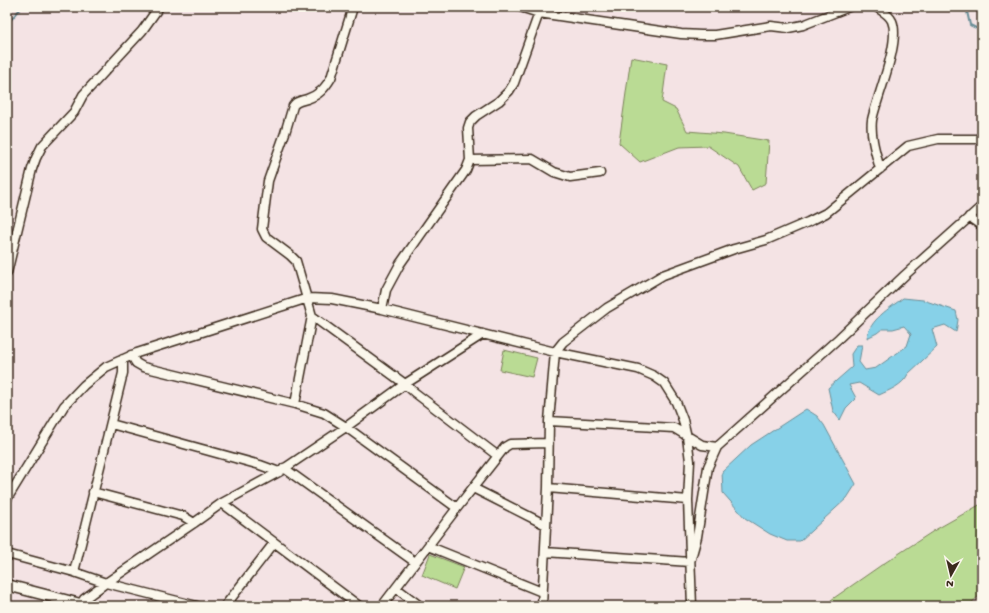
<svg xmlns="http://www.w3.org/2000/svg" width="989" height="613" font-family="'Gochi Hand',sans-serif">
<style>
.green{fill:#badb94;stroke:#7a8259}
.water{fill:#87d1e8;stroke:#698e97}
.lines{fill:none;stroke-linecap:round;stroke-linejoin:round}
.stream{stroke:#698e97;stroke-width:2}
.minor-casing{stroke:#3b2a1e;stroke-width:11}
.major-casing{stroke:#3b2a1e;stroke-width:13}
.minor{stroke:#fbf7ec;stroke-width:8}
.major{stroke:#fbf7ec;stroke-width:10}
</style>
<rect width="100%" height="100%" fill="#f4e3e4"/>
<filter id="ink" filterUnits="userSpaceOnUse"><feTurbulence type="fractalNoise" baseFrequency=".025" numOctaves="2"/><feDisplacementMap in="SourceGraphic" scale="8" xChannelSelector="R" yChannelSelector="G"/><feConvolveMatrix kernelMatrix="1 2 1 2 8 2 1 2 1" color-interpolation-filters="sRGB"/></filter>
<g filter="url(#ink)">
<!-- green -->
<path class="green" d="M 631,57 L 667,64 L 662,102 L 676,109 L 687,131 L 724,134 L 769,141 L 766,183 L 752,190 L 739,167 L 708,146 L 679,147 L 640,162 L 619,143 Z
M 504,350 L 537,358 L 532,377 L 500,370 Z
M 981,504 L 982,505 L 982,593 L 968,606 L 832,606 L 831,600 L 880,566 L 935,530 Z
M 430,554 L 464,567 L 455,589 L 422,575 Z"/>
<!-- water -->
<path class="water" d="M 903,298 L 923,300 L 956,311 L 958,320 L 956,332 L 945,325 L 932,329 L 937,347 L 908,374 C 903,385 890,390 879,395 L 859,383 L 849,385 L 856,398 L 846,408 L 840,420 L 833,411 L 828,388 L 852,367 L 851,354 L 857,345 L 862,345 L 859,362 L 865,370 L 876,368 L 907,346 L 911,334 L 904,326 L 893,329 L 882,329 L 877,333 L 867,338 C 869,320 890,308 903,298 Z
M 806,409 L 817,416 L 824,425 L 856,484 L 847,498 L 800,541 L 787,541 L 770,534 L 745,518 L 723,493 L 722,472 L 751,445 Z"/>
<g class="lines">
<!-- stream -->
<path class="stream" d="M 966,7 L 970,25 L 982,31
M 7,24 L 22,7"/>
<!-- minor casing -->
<g class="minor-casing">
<path id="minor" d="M 520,7 L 539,13 L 681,34 L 701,35 L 715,35 L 771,26 L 788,28 L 803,25 L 849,7
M 876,7 C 882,11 889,14 892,21 C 901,42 877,96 872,120 C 870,136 876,154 880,169
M 470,160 L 532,159 L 554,172 L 570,177 L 600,173
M 969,217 L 982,226
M 7,273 L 32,169 L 36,158 L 42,146 L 74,112 L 83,95 L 142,31 L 159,7
M 382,309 L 386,290 L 400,264 L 466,170 L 470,160 L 468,128 L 470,122 L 476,116 L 499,101 L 509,91 L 514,83 L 539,13
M 312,316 L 296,261 L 290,255 L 266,237 L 262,229 L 268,181 L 285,133 L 293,106 C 296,101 301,101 307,99 C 319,95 325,88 331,78 L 353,7
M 131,355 L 136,363 L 143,367 L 295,404 L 324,413 L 346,427 L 457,508
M 123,359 L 123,373 L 74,572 L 106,583 L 197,606
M 295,404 L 312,316 L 405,384 L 414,392 L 498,456
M 549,421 L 674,428 L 702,445 L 717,447
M 111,424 L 260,465 L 279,472
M 284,468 L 415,562
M 473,488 L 546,525
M 548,488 L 688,500
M 93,492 L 183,516 L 194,523
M 7,499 L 64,406 L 84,385 L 106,367 L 137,353 L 308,298 L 332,299 L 382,309 L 555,352 L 638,369 L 654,376 L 664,383 L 676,402 L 683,420 L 687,437 L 690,461 L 688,500 L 692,606
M 222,503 L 359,606
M 428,546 L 542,592
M 545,552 L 690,562 L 697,537 L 708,467 L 717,447 L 839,338 L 905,275 L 982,206
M 7,554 L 74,572
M 396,588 L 420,606
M 81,604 L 84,599 L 103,585 L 194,523 L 222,503 L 279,472 L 346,427 L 405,384 L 483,334
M 225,606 L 274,543
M 382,606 L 457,508 L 505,447 L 510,444 L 548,443
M 542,606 L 548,488 L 549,421 L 555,352 L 563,342 L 607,308 L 663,275 L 734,249 L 766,240 L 808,222 L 826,213 L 908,146 L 938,139 L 982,139"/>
</g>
<!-- major casing -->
<g class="major-casing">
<path id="major" d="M 7,585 L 88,606"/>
</g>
<!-- minor -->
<use href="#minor" class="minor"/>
<!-- major -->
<use href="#major" class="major"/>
</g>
</g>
<!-- margin -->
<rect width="989" height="613" fill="none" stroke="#fbf7ec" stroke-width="24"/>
<rect x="12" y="12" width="965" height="589" fill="none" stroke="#3b2a1e" stroke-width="1.5" filter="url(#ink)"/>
<!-- north arrow -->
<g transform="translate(951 575) rotate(188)" stroke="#fbf7ec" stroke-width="3" paint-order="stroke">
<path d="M0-3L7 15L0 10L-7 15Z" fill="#3b2a1e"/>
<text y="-6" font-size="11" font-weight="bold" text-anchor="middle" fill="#3b2a1e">N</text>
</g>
</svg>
